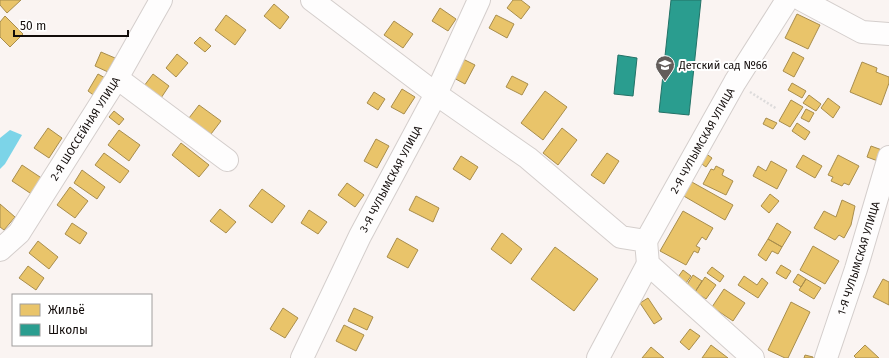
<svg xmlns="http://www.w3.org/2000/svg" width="889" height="358" font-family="'Fira Sans',sans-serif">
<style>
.water{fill:#7cd4e8}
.homes{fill:#e9c46a;stroke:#a88d4d}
.schools{fill:#2a9d8f;stroke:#237267}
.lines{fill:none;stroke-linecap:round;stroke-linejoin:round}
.minor-casing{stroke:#d4cecc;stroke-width:24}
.path{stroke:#dddbdb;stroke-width:2.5;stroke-dasharray:2 2;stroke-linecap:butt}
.minor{stroke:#fefdfd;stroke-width:22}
.labels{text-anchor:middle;stroke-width:4;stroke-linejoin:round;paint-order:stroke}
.poi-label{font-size:11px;fill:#120c0a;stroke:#fff;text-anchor:start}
.street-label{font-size:11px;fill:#120c0a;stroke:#fff}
</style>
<rect width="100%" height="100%" fill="#faf4f2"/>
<!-- water -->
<path class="water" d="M 10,130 L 22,135 L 5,164 L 0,169 L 0,138 Z"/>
<!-- homes -->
<path class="homes" d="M 0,0 L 21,0 L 7,13 L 0,5 Z
M 513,0 L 521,0 L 530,7 L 521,19 L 507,8 Z
M 274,4 L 289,17 L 280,29 L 264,16 Z
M 440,8 L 456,19 L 448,31 L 432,21 Z
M 797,14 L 820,25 L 808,49 L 785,38 Z
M 226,15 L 246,30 L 235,45 L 215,30 Z
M 496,15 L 514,24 L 507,38 L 489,28 Z
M 5,16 L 23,34 L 10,47 L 0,37 L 0,22 Z
M 394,21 L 413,34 L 403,48 L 384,35 Z
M 200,37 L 211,46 L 205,52 L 194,43 Z
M 101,52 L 115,58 L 108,72 L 95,66 Z
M 793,52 L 804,58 L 794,77 L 783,71 Z
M 177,54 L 188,63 L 176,77 L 166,68 Z
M 461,58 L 475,65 L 465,84 L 452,77 Z
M 862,62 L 877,68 L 876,72 L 889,77 L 889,83 L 881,105 L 850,92 Z
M 98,74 L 107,79 L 96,97 L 88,91 Z
M 153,74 L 169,86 L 161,98 L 144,86 Z
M 512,76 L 528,84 L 522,95 L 506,87 Z
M 792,83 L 806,91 L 802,98 L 788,90 Z
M 402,89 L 415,97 L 404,114 L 391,107 Z
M 545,91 L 567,107 L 543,140 L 521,123 Z
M 374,92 L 385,99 L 378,110 L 367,103 Z
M 809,95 L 821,104 L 816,111 L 803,103 Z
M 828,98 L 840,107 L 833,118 L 821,108 Z
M 791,100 L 803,107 L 790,127 L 779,121 Z
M 199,105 L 221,121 L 211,134 L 189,118 Z
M 806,109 L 814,113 L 809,122 L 801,118 Z
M 114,111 L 124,119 L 119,125 L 109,117 Z
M 766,118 L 777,123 L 773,129 L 763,124 Z
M 797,123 L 810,132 L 805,140 L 792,131 Z
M 48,128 L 62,138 L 49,158 L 34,148 Z
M 562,128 L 577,140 L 558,165 L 543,153 Z
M 119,130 L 140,145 L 129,161 L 108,145 Z
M 376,139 L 389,146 L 377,168 L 364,161 Z
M 181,143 L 209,165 L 199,177 L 172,155 Z
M 871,146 L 882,150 L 878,161 L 867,157 Z
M 104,153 L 129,171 L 120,183 L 95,165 Z
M 607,153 L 619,161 L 604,184 L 591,175 Z
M 705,153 L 712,158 L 706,167 L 699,162 Z
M 803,155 L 822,166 L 815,178 L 796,167 Z
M 838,155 L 859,166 L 849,185 L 844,183 L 842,186 L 831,181 L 833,177 L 828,175 Z
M 461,156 L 478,167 L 470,180 L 453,169 Z
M 771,161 L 787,170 L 777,189 L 753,176 L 758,166 L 766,171 Z
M 22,165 L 43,179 L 33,195 L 12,181 Z
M 716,166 L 724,170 L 722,175 L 733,181 L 726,195 L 703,184 L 711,169 L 714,170 Z
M 82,170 L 105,187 L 97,199 L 74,183 Z
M 690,181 L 733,205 L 725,220 L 682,195 Z
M 347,183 L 364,195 L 355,207 L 338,195 Z
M 70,187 L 88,201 L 75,218 L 57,205 Z
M 262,189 L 285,206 L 272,223 L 249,206 Z
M 770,194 L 779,201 L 769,213 L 761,206 Z
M 416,196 L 439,208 L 433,222 L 409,210 Z
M 842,200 L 855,206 L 851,225 L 844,238 L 839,235 L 835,240 L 814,228 L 824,211 L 836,217 Z
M 0,204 L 15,217 L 4,230 L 0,227 Z
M 220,209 L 236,222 L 226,233 L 210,221 Z
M 309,210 L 327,222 L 318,234 L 301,223 Z
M 683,211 L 713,228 L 706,240 L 702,237 L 696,246 L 700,248 L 698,253 L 694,251 L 686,265 L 660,251 Z
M 72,223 L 87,233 L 80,244 L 65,234 Z
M 777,223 L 791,232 L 782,247 L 768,239 Z
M 502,233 L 522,249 L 511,264 L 491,249 Z
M 397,238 L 418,250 L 408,268 L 387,257 Z
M 768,239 L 782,247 L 778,254 L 772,251 L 766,261 L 758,255 Z
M 38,241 L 58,257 L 49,269 L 29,253 Z
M 813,246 L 839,261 L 825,284 L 800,270 Z
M 555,247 L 598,279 L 574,311 L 531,279 Z
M 781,265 L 791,271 L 786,279 L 776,273 Z
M 28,266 L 44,278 L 36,290 L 19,278 Z
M 712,267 L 724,276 L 720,282 L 707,273 Z
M 683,270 L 691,276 L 684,286 L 676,280 Z
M 798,274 L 806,279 L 801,287 L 793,282 Z
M 693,275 L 702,281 L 695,292 L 686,286 Z
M 744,276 L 757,285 L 762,278 L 768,283 L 758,298 L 738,285 Z
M 705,277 L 716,285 L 706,299 L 695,292 Z
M 806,279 L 821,288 L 814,299 L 799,290 Z
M 883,279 L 889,282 L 889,305 L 873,297 Z
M 724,289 L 745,303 L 733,321 L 712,307 Z
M 648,298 L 662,319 L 654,324 L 640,303 Z
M 791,302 L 810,312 L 788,358 L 785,358 L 768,350 Z
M 283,308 L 298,318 L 285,338 L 270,329 Z
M 354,308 L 373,317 L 367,330 L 348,321 Z
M 344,325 L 364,335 L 356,351 L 336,341 Z
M 690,329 L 700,336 L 689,350 L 680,342 Z
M 711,345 L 728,358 L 702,358 Z
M 865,345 L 879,358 L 856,358 L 854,356 Z
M 651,347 L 664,358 L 642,358 Z
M 805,355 L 813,357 L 813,358 L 804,358 Z"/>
<!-- schools -->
<path class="schools" d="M 671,0 L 701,0 L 689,115 L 659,112 Z
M 618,55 L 637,58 L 633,96 L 614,94 Z"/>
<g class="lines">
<!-- minor casing -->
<g class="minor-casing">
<g id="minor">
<path d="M 312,0 L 436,94 L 528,158 L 621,237 L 646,241 L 648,264 L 753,358"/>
<path d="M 802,0 L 862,32 L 889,34"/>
<path d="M 117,78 L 227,160"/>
<path id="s1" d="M 646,241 L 735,82 L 787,0"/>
<path id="s2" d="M 0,250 L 19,233 L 117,78 L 161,0"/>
<path id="s3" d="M 302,358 L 360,236 L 436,94 L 479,0"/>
<path d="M 598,358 L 648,264"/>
<path id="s4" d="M 826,358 L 856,269 L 889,157"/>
</g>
</g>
<!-- path -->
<path class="path" d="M 750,92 L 777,109"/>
<!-- minor -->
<use href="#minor" class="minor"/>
</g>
<!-- icons -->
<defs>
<g id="school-pin" transform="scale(1)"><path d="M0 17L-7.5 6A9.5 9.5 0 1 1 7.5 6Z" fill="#635d5b" stroke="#fff"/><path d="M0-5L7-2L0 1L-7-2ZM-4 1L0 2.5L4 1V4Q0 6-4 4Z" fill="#fff"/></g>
</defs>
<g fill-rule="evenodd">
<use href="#school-pin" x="665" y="65"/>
</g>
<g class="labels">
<!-- poi labels -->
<g class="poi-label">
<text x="679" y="69">Детский сад №66</text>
</g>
<!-- street labels -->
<g class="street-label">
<text dy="4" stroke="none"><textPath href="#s2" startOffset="149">2-Я ШОССЕЙНАЯ УЛИЦА</textPath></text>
<text dy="4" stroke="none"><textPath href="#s1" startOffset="115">2-Я ЧУЛЫМСКАЯ УЛИЦА</textPath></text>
<text dy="4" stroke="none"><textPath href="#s3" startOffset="200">3-Я ЧУЛЫМСКАЯ УЛИЦА</textPath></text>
<text dy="4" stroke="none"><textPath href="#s4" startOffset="105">1-Я ЧУЛЫМСКАЯ УЛИЦА</textPath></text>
</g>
</g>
<!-- legend -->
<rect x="12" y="294" width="140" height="52" fill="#ffffff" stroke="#a09e9d"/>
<rect x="20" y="304" width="20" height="12" fill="#e9c46a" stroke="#a09e9d"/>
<text x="48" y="314" font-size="12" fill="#120c0a">Жильё</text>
<rect x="20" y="324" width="20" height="12" fill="#2a9d8f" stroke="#a09e9d"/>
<text x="48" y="334" font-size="12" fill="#120c0a">Школы</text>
<!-- scale -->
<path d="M14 30v6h114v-6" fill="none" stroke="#120c0a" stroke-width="2"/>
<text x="20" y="30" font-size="12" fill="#120c0a" stroke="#ffffff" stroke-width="3" paint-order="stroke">50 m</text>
</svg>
